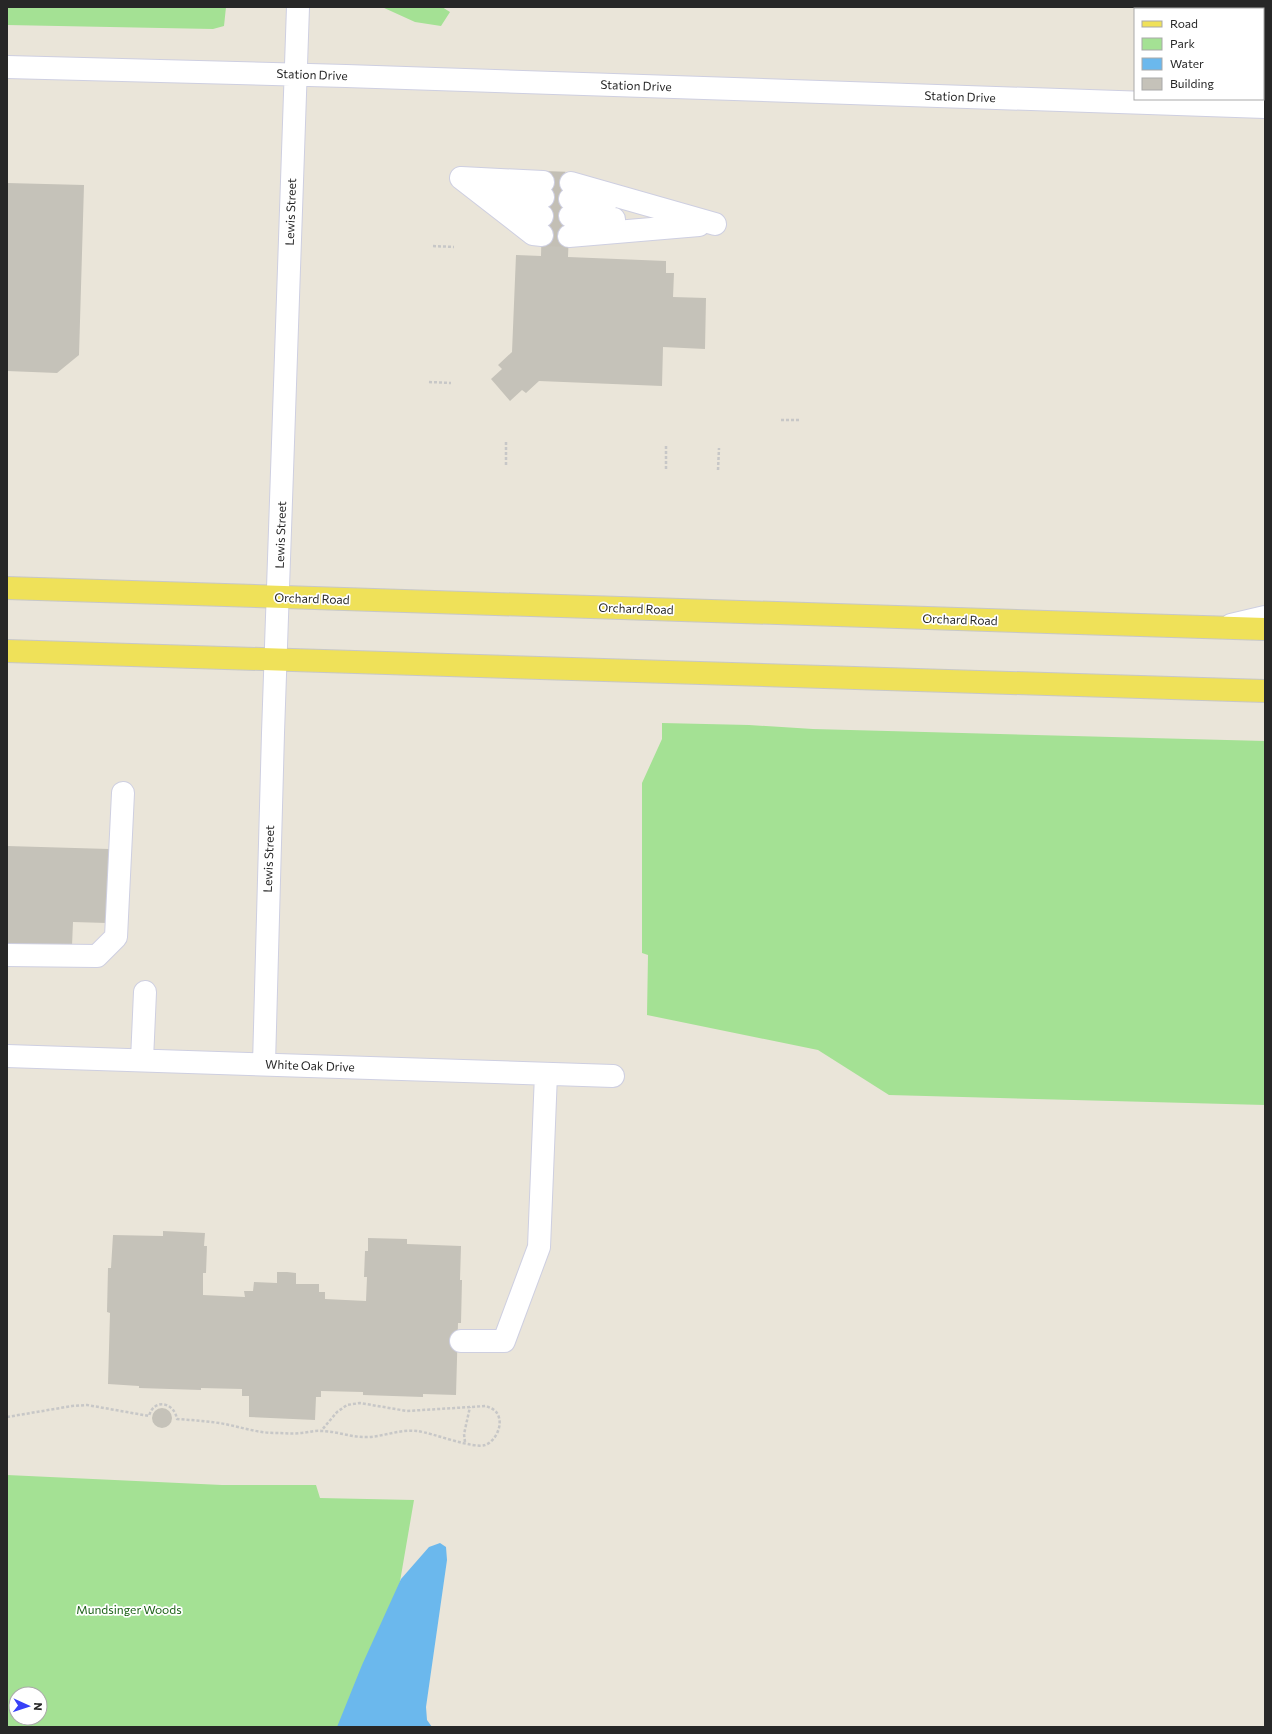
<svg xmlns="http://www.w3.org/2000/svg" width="1272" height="1734" font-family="Commissioner,sans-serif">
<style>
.green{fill:#a4e194;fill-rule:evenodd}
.water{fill:#6bb8ed}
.building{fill:#c5c2b9}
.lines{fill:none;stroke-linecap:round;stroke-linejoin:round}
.minor-tunnel{stroke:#c3bfb5;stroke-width:22;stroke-dasharray:22 11;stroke-linecap:butt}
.minor-casing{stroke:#cecfe1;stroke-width:24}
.major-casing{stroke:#c7c7c7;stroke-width:24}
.path{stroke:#c7c7c7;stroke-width:2.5;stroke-dasharray:3 2;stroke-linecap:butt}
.minor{stroke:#fff;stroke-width:22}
.major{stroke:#efe159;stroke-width:22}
.labels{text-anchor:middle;stroke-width:3.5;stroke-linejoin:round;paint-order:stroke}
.street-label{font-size:12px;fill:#272727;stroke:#fff}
.park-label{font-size:12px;fill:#1e6319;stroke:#fff}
</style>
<rect width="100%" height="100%" fill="#eae5d9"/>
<!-- green -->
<path class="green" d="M 7,7 L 226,7 L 224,26 L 213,29 L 7,25 Z
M 382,7 L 442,7 L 450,12 L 441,26 L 415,22 Z
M 662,723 L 749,725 L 813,729 L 1265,741 L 1265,1105 L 889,1095 L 818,1050 L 647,1015 L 648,955 L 642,953 L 642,783 L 662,739 Z
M 7,1475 L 222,1485 L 316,1485 L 320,1498 L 414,1500 L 375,1727 L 7,1727 ZM 16,1694 L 40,1694 L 40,1718 L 16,1718 Z"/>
<!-- water -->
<path class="water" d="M 440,1543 L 446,1547 L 447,1560 L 426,1707 L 427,1720 L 432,1727 L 337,1727 L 362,1665 L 401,1579 L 429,1547 Z"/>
<!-- building -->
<path class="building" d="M 543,178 L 571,179 L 568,257 L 666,261 L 666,273 L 674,273 L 673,297 L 706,298 L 705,349 L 663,347 L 662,386 L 539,381 L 526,393 L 522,390 L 510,401 L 491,379 L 502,369 L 498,365 L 512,352 L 516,255 L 541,256 Z
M 7,183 L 84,185 L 79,355 L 57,373 L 7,371 Z
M 7,846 L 109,849 L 108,872 L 113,873 L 107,923 L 73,922 L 72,946 L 7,944 Z
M 163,1231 L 205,1233 L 204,1246 L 207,1246 L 206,1273 L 203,1273 L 203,1295 L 245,1297 L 244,1291 L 253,1291 L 254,1282 L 277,1283 L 277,1272 L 287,1272 L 296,1273 L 296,1284 L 319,1284 L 319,1292 L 325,1292 L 325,1299 L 366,1301 L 367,1277 L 364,1277 L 365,1251 L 368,1251 L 368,1238 L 407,1239 L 407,1244 L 461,1246 L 460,1280 L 462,1280 L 461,1323 L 458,1323 L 456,1395 L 423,1394 L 423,1397 L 363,1395 L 363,1392 L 321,1391 L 321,1397 L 316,1397 L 315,1420 L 249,1417 L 249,1396 L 242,1396 L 242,1389 L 201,1388 L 201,1390 L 139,1388 L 139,1386 L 108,1384 L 110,1313 L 107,1312 L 108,1268 L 111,1268 L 113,1235 L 163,1236 Z
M152 1418a10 10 0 1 1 20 0a10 10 0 1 1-20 0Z"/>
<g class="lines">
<!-- minor-tunnel -->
<path class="minor-tunnel" d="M 543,182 L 571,183
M 543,197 L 570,199
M 542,216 L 570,216
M 542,235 L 569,236"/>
<!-- minor casing -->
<g class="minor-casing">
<path id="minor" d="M 7,67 L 346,76 L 1265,107
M 461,178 L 533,234 L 542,235
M 461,178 L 543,182
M 571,183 L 715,224
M 505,188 L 543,197
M 498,195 L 542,216
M 570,199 L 605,205
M 570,216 L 614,219
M 569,236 L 699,225
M 1231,625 L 1265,617
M 7,955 L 97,956 L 116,937 L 123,793
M 7,1056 L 613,1076
M 142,1060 L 145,992
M 264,1064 L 273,733 L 298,7
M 461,1341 L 504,1341 L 539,1247 L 546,1074"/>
</g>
<!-- major casing -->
<g class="major-casing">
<path id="major" d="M 7,588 L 1265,629
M 7,651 L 1265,691"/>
</g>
<!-- path -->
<path class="path" d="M 433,246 L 454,247
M 429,382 L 451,383
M 781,420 L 801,420
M 506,465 L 506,442
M 666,469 L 666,446
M 718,470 L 719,448
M 7,1417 L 72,1406 L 87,1405 L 149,1416 C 154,1398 174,1402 177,1419 C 191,1420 205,1421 219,1423 C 238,1426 256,1433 276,1433 C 284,1433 292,1434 300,1433 C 307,1433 314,1430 321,1431 C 337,1431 352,1438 369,1437 C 385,1436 401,1429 417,1431 C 433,1433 473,1449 485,1445 C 496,1441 503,1425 498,1415 C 496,1410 491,1408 486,1406 L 407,1411 L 360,1403 L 347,1405 L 337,1412 L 321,1431
M 465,1442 L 464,1434 L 470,1407"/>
<!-- minor -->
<use href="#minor" class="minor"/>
<!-- major -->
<use href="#major" class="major"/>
</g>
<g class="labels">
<!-- street labels -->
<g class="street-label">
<text transform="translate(312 75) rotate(2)" y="4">Station Drive</text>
<text transform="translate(636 86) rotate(2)" y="4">Station Drive</text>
<text transform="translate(960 97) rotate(2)" y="4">Station Drive</text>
<text transform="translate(291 212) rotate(-88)" y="4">Lewis Street</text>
<text transform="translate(281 535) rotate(-88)" y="4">Lewis Street</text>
<text transform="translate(312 599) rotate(2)" y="4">Orchard Road</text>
<text transform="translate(636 609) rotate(2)" y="4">Orchard Road</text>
<text transform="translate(960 620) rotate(2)" y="4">Orchard Road</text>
<text transform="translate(269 859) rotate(-88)" y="4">Lewis Street</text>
<text transform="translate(310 1066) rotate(2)" y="4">White Oak Drive</text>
</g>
<!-- park labels -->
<g class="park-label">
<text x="129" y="1614">Mundsinger Woods</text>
</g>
</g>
<!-- border -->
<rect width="1272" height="1734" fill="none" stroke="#272727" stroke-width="16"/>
<!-- legend -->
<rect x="1134" y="8" width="130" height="92" fill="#ffffff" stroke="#a9a9a9"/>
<rect x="1142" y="21" width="20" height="6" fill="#efe159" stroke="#a9a9a9"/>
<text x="1170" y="28" font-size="12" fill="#272727">Road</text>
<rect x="1142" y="38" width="20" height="12" fill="#a4e194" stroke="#a9a9a9"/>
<text x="1170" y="48" font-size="12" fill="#272727">Park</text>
<rect x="1142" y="58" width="20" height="12" fill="#6bb8ed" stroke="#a9a9a9"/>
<text x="1170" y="68" font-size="12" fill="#272727">Water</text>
<rect x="1142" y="78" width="20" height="12" fill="#c5c2b9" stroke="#a9a9a9"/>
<text x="1170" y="88" font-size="12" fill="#272727">Building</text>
<!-- north arrow -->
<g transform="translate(28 1706) rotate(93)"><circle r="19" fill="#ffffff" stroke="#a9a9a9"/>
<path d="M0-3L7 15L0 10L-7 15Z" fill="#3740f8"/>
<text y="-6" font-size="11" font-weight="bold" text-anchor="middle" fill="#272727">N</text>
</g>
</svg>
